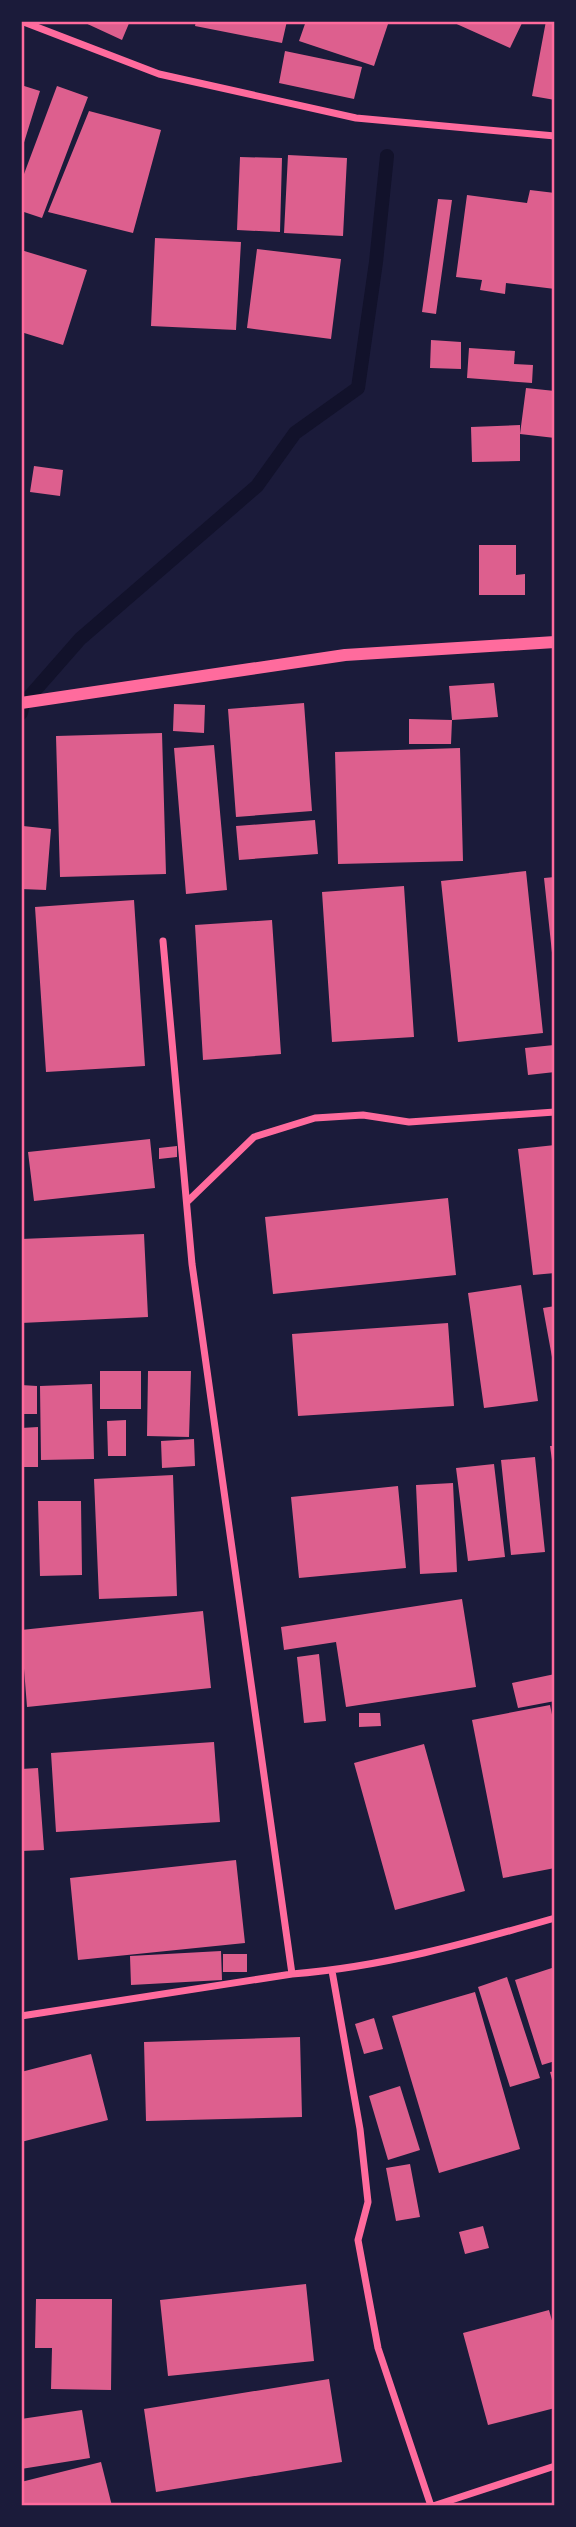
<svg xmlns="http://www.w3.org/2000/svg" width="576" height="2527" font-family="Mulish,sans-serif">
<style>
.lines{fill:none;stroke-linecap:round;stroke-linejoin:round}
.stream{stroke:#12122b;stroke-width:14}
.building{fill:#dd5f8e}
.minor{stroke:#ff6b9d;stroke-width:7}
.tertiary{stroke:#ff6b9d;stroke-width:12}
.neatline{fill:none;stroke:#ff6b9d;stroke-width:2.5}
</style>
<rect width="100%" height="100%" fill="#1b1b3a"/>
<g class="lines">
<!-- stream -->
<path class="stream" d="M 21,713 L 23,704 L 80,639 L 257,486 L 295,433 L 358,388 L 376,262 L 387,156"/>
</g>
<!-- building -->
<path class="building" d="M 81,21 L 130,21 L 122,40 Z
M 196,21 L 287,21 L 282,43 L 195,26 Z
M 306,21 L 389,21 L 374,66 L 299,41 Z
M 450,21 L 523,21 L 510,48 Z
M 546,21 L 555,21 L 555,100 L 532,96 Z
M 285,51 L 362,67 L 354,99 L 279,83 Z
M 21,85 L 40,91 L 22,149 L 21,149 Z
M 57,86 L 88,97 L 42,218 L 21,211 L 21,182 Z
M 89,111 L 161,130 L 133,233 L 48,212 Z
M 288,155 L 347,158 L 343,236 L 284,233 Z
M 240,157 L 282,158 L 280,232 L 237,230 Z
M 530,190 L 555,193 L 555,289 L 506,283 L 505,294 L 480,290 L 482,280 L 456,277 L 467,195 L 527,203 Z
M 438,199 L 452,200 L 436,314 L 422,312 Z
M 155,238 L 241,242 L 236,330 L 151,326 Z
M 257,249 L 341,259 L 331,339 L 247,328 Z
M 21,250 L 87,270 L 63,345 L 21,332 Z
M 431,340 L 461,342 L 461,369 L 430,368 Z
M 469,348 L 515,351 L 514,364 L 533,365 L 532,383 L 467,378 Z
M 526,388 L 555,391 L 555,438 L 520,434 Z
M 520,425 L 520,461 L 472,462 L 471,427 Z
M 34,466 L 63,470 L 60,496 L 30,492 Z
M 479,545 L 516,545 L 516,575 L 525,574 L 525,595 L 479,595 Z
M 494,683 L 498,717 L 452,720 L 449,686 Z
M 304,703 L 312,811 L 236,817 L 228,709 Z
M 174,704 L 205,705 L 204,733 L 173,731 Z
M 409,719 L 452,720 L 451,744 L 409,744 Z
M 162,733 L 166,874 L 60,877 L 56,736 Z
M 214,745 L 227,890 L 186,894 L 174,748 Z
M 460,748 L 463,861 L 338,864 L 335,752 Z
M 315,820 L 318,854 L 239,860 L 236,826 Z
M 23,826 L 51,829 L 46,890 L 21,889 Z
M 526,871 L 543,1033 L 458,1042 L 441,881 Z
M 555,877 L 555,961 L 553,962 L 544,878 Z
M 404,886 L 414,1037 L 332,1042 L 322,892 Z
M 134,900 L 145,1066 L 46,1072 L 35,907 Z
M 272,920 L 281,1054 L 203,1060 L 195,925 Z
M 554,1045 L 555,1072 L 528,1075 L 525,1048 Z
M 150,1139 L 155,1188 L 34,1201 L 28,1152 Z
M 555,1145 L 555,1273 L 533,1275 L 518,1149 Z
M 177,1146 L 177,1157 L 159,1159 L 159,1148 Z
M 448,1198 L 456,1275 L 273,1294 L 265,1217 Z
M 144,1234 L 148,1317 L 21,1323 L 21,1239 Z
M 521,1285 L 538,1401 L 484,1408 L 468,1293 Z
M 555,1306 L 555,1368 L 554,1368 L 543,1308 Z
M 448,1323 L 454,1406 L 298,1416 L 292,1334 Z
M 100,1371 L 141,1371 L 141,1409 L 100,1409 Z
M 148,1371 L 191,1371 L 189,1437 L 147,1436 Z
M 92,1384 L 94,1459 L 41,1460 L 40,1386 Z
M 21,1385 L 37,1386 L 37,1414 L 21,1414 Z
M 126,1420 L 126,1456 L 108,1456 L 107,1421 Z
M 38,1427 L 38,1467 L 21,1467 L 21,1428 Z
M 194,1439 L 195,1466 L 162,1468 L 161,1441 Z
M 550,1446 L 555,1446 L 555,1467 L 553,1467 Z
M 535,1457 L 545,1552 L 511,1555 L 501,1460 Z
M 494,1464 L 505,1557 L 468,1561 L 456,1468 Z
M 173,1475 L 177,1596 L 99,1599 L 94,1479 Z
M 453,1483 L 457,1572 L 420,1574 L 416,1485 Z
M 398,1486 L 406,1568 L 299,1578 L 291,1497 Z
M 38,1501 L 81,1501 L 82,1575 L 40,1576 Z
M 462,1599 L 476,1687 L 346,1707 L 336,1642 L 284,1650 L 281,1627 Z
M 203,1611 L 211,1688 L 27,1707 L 21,1630 Z
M 319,1654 L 326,1721 L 304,1723 L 297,1657 Z
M 555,1674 L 555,1701 L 518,1708 L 512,1683 Z
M 550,1705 L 555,1729 L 555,1868 L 503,1878 L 472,1720 Z
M 359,1713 L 380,1713 L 381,1726 L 359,1727 Z
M 214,1742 L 220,1822 L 56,1832 L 51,1753 Z
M 424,1744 L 465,1891 L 395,1910 L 354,1763 Z
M 38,1768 L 44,1850 L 21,1851 L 21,1769 Z
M 236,1860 L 245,1943 L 78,1960 L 70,1878 Z
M 221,1951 L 222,1980 L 131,1985 L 130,1956 Z
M 223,1954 L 247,1954 L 247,1972 L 223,1972 Z
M 555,1967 L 555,2061 L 542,2065 L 515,1980 Z
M 507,1977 L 540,2078 L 510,2087 L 478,1987 Z
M 475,1992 L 520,2149 L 439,2173 L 392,2016 Z
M 374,2018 L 383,2049 L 364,2054 L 355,2024 Z
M 300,2037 L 302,2117 L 146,2121 L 144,2042 Z
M 91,2054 L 108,2120 L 21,2142 L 21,2072 Z
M 555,2071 L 555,2087 L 554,2087 L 550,2072 Z
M 400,2086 L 420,2150 L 388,2160 L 369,2096 Z
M 410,2164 L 420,2217 L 396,2221 L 386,2168 Z
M 483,2226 L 489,2248 L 465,2254 L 459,2232 Z
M 306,2284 L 314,2361 L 168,2376 L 160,2300 Z
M 36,2299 L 112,2299 L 111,2390 L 51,2389 L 52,2348 L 35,2348 Z
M 549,2310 L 555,2331 L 555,2408 L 488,2425 L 463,2333 Z
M 329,2379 L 342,2462 L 156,2492 L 144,2409 Z
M 82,2410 L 90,2458 L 21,2469 L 21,2419 Z
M 101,2462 L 112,2506 L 23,2506 L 21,2482 Z"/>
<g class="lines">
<!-- minor -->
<path class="minor" d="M 21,21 L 159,74 L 356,118 L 555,136
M 163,941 L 192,1264 L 292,1974
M 188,1201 L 254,1137 L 315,1118 L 363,1115 L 409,1122 L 555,1112
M 332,1971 L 360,2129 L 368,2202 L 358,2240 L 378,2348 L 431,2506
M 21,2016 L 292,1974 C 382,1967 468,1943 555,1918
M 433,2506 L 555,2466"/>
<!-- tertiary -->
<path class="tertiary" d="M 21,703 L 345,655 L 555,642"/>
</g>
<!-- border -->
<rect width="576" height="2527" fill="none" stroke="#1b1b3a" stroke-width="46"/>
<rect x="23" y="23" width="530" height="2481" class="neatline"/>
</svg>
